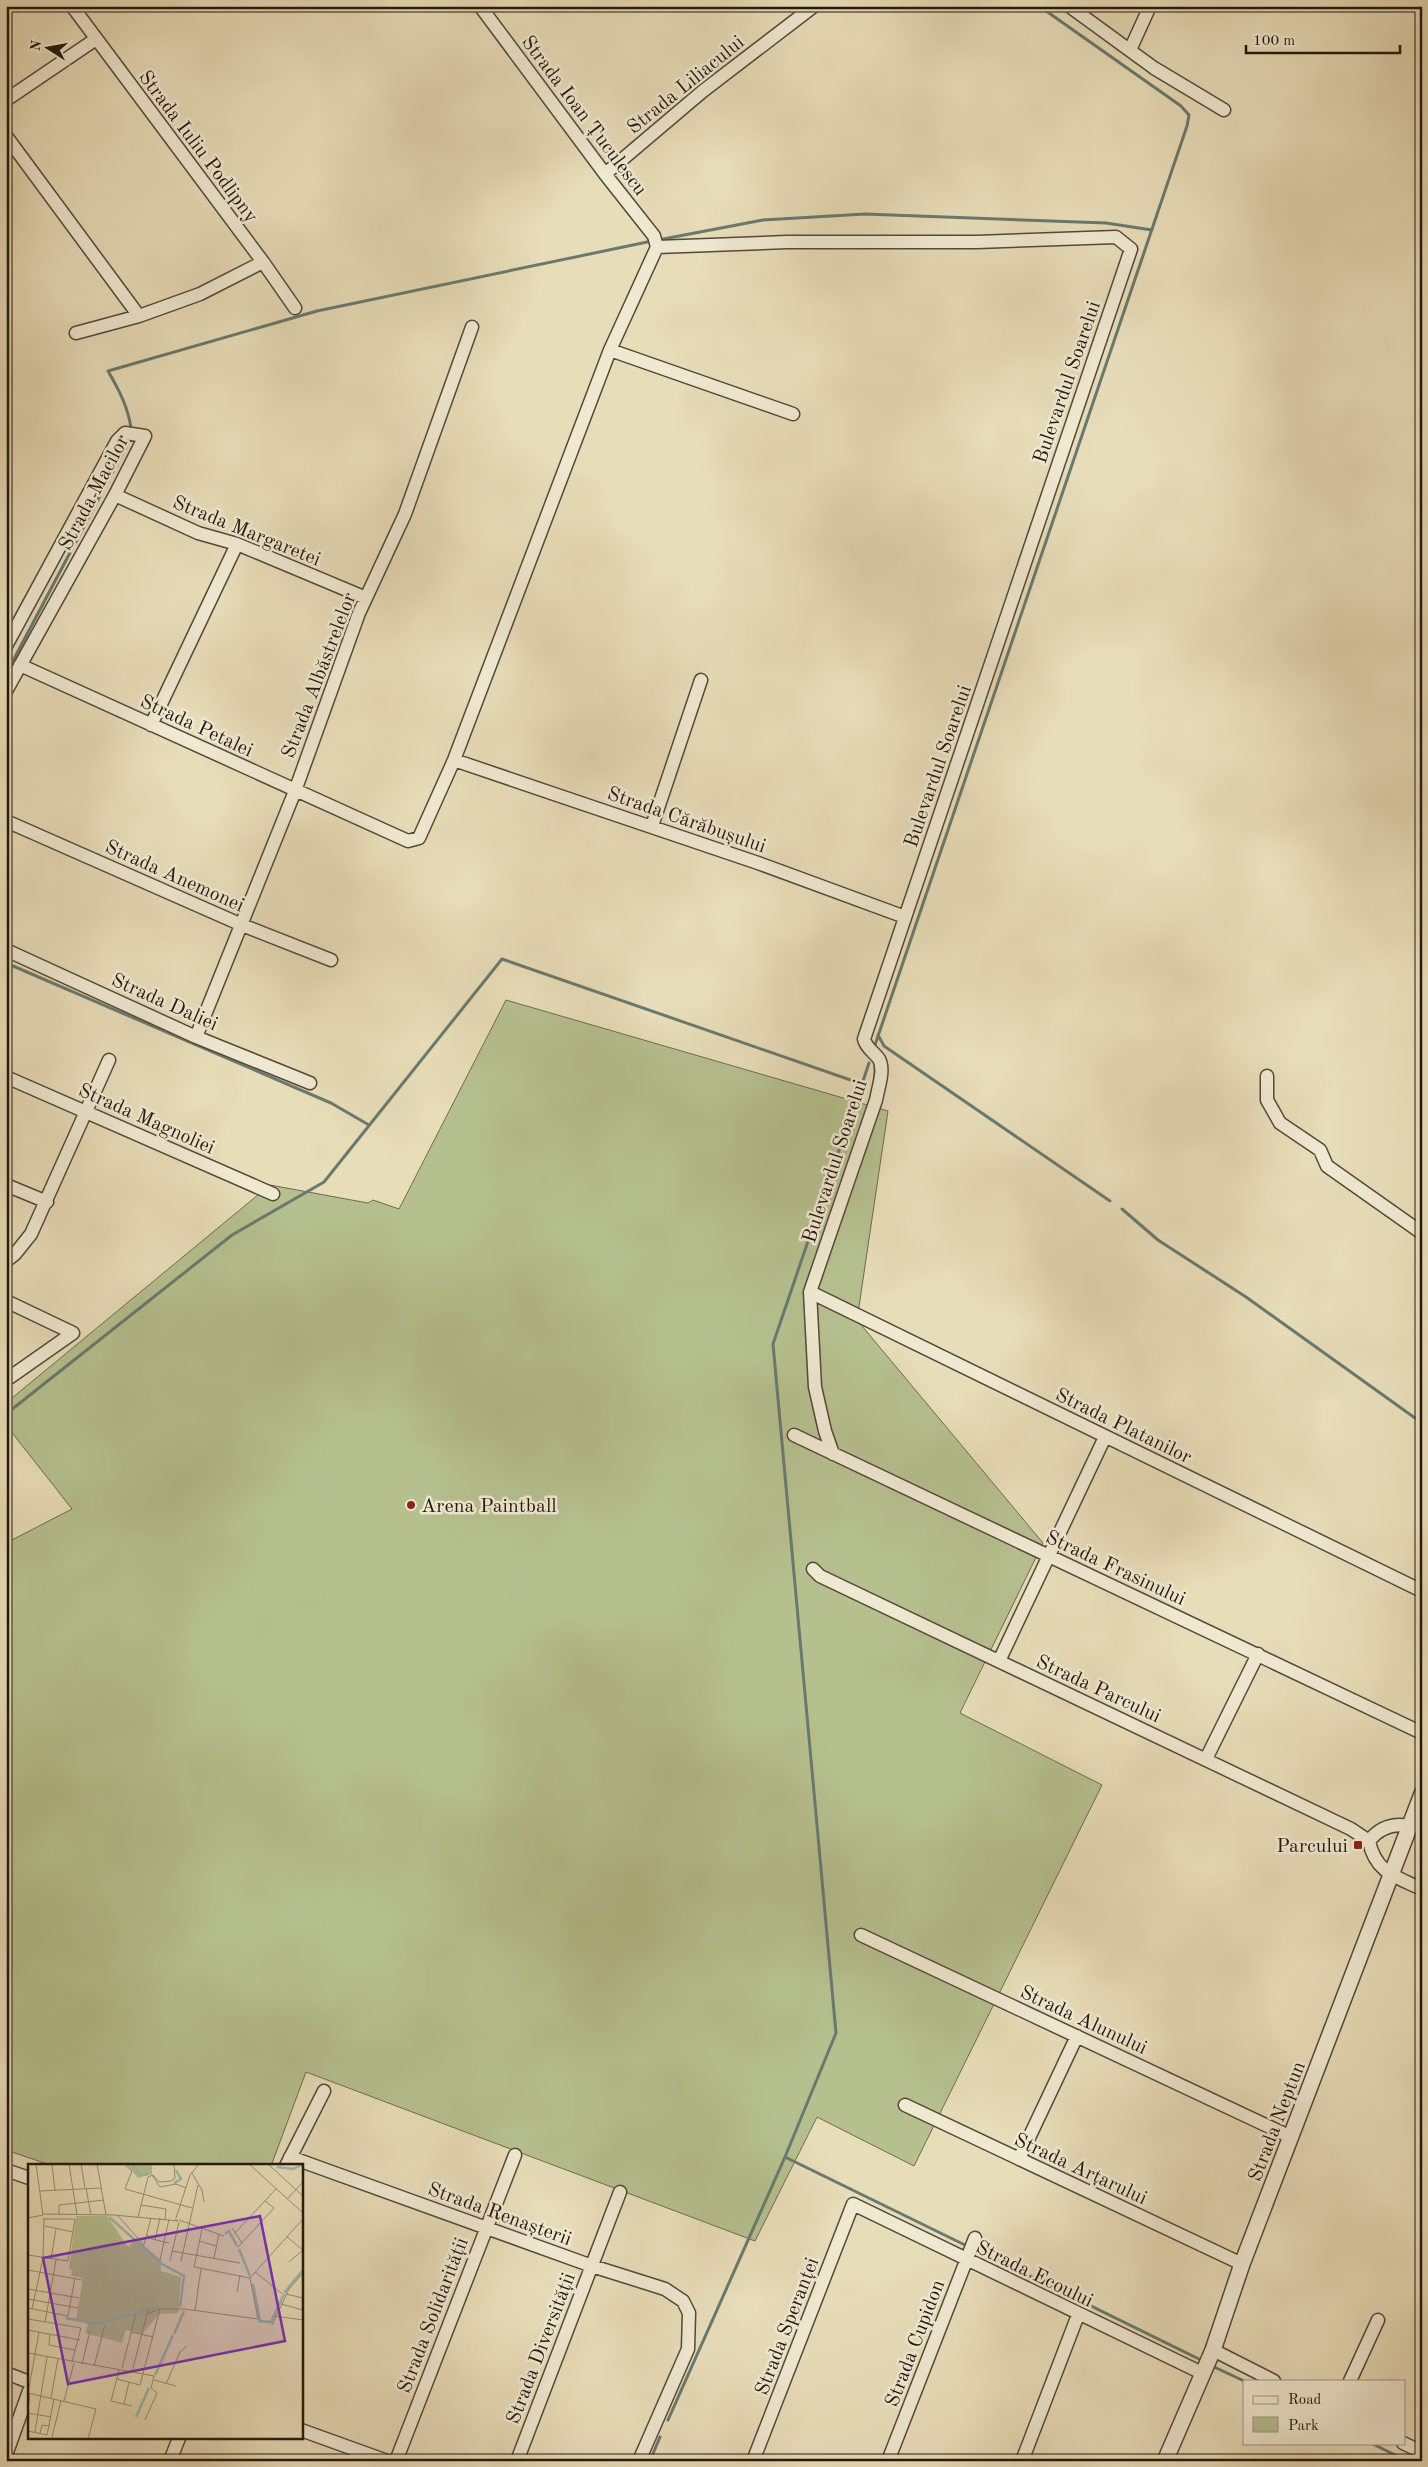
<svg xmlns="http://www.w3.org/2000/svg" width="1428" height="2467" font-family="'Old Standard TT',serif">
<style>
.green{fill:#b6c08f;stroke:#6c6c4e}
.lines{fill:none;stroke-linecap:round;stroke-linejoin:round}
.stream{stroke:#687a70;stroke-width:3}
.minor-casing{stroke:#544939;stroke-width:15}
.tertiary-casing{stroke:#544939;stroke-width:18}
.minor{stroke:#f0e9d2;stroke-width:12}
.tertiary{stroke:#f0e9d2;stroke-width:15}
.poi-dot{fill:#8f2418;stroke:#f0e9d2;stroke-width:2}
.labels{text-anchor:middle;stroke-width:5;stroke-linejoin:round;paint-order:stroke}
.street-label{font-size:20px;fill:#22180e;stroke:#f0e9d2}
.poi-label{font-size:20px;fill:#22180e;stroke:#f0e9d2;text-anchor:start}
.inset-river{fill:none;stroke:#97bbb1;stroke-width:2.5}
.inset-road{fill:none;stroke:#998e75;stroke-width:1}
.view{fill:#7b2cbf;fill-opacity:0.15;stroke:#7b2cbf;stroke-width:2.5}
.inset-edge{fill:none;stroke:#22180e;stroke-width:2.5}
</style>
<rect width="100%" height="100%" fill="#e8ddb9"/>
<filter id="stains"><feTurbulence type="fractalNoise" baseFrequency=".004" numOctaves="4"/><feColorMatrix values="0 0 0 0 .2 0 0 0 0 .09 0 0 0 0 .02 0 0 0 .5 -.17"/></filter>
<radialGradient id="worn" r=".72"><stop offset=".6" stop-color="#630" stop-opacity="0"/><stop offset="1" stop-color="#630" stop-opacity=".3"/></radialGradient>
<!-- green -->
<path class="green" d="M 506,1000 L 888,1111 L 857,1320 L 1043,1543 L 960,1713 L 1102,1785 L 914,2166 L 817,2117 L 755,2241 L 306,2072 L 271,2166 L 53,2166 L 6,2150 L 6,1543 L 72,1509 L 6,1425 L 6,1403 L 270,1185 L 368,1203 L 373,1200 L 399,1209 Z"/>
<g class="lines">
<!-- stream -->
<path class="stream" d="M 658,240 L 763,220 L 865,214 L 1106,223 L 1152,230
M 131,428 C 128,407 119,390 108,371 L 317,311 L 652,241
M 6,674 L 129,441
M 6,963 L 331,1103 L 369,1125
M 878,1035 L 884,1046 L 1110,1201
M 875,1045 L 1187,126 L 1189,115 L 1181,106 L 1039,6
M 862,1084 L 869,1063
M 1122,1209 L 1158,1240 L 1246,1297 L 1422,1423
M 6,1414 L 232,1235 L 324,1182 L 502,959 L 862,1084 L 857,1098
M 785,2157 L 969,2247
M 975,2249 L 1203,2361
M 1210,2365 L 1244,2381
M 668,2420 L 785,2157 L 836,2033 L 773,1344 L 852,1112
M 1371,2443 L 1407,2461
M 650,2461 L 660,2437"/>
<!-- minor casing -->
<g class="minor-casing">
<path id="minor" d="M 72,6 L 263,262 L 295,308
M 480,6 L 605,174 L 654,236 L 657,247
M 1069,6 L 1154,68 L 1224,110
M 1130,50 L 1150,6
M 6,100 L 96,39
M 6,136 L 139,316
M 605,174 L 703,91 L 814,6
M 657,247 L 787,242 L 977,242 L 1116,237 L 1131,249 L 864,1039 C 866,1048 874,1052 879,1059 C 885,1070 878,1088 876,1100 L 810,1292 L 815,1387 L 825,1431 L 833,1454
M 76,333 L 139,316 L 200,294 L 263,262
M 610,350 L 793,414
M 115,495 L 198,533 L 237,544 L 366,598
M 6,646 L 117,441 L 125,433 L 145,436 L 115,495 L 6,691
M 20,665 L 408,841 L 419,838 L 454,760 L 610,350 L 657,247
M 151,725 L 237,544
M 454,760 L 758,863 L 905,917
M 6,821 L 242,925 L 331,960
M 652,826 L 701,680
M 6,950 L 196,1037 L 310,1083
M 196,1037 L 295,791 L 359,613 L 405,514 L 472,327
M 1267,1076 L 1267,1100 L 1280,1123 L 1320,1150 L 1327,1166 L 1422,1233
M 6,1077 L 273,1194
M 6,1185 L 47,1202
M 6,1261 L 15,1254 L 31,1234 L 109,1060
M 810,1292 L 1422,1591
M 6,1301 L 73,1333 L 6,1380
M 794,1435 L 1422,1733
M 813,1569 L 820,1576 L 1351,1829 L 1369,1841
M 999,1661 L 1105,1437
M 1206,1759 L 1258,1654
M 1409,1826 C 1393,1823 1379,1828 1369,1841 C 1375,1872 1396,1877 1422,1889
M 861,1935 L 1291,2137
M 905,2105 L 1242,2264
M 290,2157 L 592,2266 L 665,2289 L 683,2301 L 689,2313 L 688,2349 L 639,2461
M 1019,2159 L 1077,2036
M 286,2166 L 324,2091
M 6,2170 L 29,2178
M 1213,2350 L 1274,2381
M 6,2373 L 29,2382
M 1350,2381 L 1378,2320
M 301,2430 L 387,2461
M 1403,2443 L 1422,2452
M 6,2455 L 29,2391
M 170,2461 L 179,2438
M 396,2461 L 515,2155
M 517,2461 L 620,2192
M 753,2461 L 853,2204 L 1202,2373
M 888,2461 L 975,2238
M 1022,2461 L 1078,2315"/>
</g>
<!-- tertiary casing -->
<g class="tertiary-casing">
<path id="tertiary" d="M 1165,2461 L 1213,2350 L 1242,2264 L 1422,1794"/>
</g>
<!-- minor -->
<use href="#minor" class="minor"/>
<!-- tertiary -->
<use href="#tertiary" class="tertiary"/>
</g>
<!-- markers -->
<g class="poi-dot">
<circle cx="411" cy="1505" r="5"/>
<rect x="1353" y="1840" width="10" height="10" rx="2.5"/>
</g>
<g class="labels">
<!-- street labels -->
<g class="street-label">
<text transform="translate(685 84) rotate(-39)" y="7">Strada Liliacului</text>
<text transform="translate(585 115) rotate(53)" y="7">Strada Ioan Țuculescu</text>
<text transform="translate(199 146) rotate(53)" y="7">Strada Iuliu Podlipny</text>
<text transform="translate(1066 382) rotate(-71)" y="7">Bulevardul Soarelui</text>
<text transform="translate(93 492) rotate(-62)" y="7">Strada Macilor</text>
<text transform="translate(247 530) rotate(22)" y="7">Strada Margaretei</text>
<text transform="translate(318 675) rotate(-69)" y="7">Strada Albăstrelelor</text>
<text transform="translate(197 725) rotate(25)" y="7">Strada Petalei</text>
<text transform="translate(937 766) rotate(-71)" y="7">Bulevardul Soarelui</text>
<text transform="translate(687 819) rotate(19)" y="7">Strada Cărăbușului</text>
<text transform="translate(175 875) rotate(24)" y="7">Strada Anemonei</text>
<text transform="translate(165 1001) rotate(24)" y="7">Strada Daliei</text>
<text transform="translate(147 1118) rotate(24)" y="7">Strada Magnoliei</text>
<text transform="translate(834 1161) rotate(-72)" y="7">Bulevardul Soarelui</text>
<text transform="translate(1124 1425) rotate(26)" y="7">Strada Platanilor</text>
<text transform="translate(1116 1567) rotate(25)" y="7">Strada Frasinului</text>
<text transform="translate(1099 1688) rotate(25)" y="7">Strada Parcului</text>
<text transform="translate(1084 2019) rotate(25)" y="7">Strada Alunului</text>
<text transform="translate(1276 2121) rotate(-69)" y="7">Strada Neptun</text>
<text transform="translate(1081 2168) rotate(25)" y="7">Strada Arțarului</text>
<text transform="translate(500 2213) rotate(20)" y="7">Strada Renașterii</text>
<text transform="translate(1035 2273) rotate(26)" y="7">Strada Ecoului</text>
<text transform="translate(432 2315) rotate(-69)" y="7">Strada Solidarității</text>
<text transform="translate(786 2326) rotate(-69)" y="7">Strada Speranței</text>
<text transform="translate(914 2343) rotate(-69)" y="7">Strada Cupidon</text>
<text transform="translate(540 2348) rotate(-69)" y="7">Strada Diversității</text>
</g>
<!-- poi labels -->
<g class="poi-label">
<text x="421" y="1512">Arena Paintball</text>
<text x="1348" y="1852" text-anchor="end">Parcului</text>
</g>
</g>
<!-- overview -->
<g transform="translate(28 2164)">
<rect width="275" height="275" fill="#e8ddb9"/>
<path d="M 98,0 L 124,0 L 124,10 L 110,14 ZM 48,52 L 79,52 L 100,83 L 108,75 L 133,96 L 133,107 L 153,113 L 150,149 L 131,150 L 114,170 L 98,166 L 94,179 L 57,169 L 60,160 L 48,156 L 55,114 L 43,112 L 44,106 L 41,105 Z" fill="#b6c08f"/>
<path class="inset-river" d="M 104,0 L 112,11 L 121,10M 249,3 L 265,5 L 275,0M 146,19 L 153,15 L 148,6M 81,53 L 134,100 L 156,112 L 152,143M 197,70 L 201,67 L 209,82M 211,85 L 222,112M 225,120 L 232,157M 256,129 L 275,106M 38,154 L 68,160 L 131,143M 230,157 L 243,158 L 255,132M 146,170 L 156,147M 127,211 L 145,171M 108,253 L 121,224"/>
<path class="inset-road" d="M 24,0 L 27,27M 41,0 L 49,51M 53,0 L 57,24M 69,0 L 78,51M 96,0 L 104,7 L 97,25 L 164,44M 221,0 L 275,49M 240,0 L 275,32M 164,9 L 174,26 L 176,38M 124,11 L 132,23 L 148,20 L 158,24M 125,11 L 131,18 L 143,17 L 147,14 L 146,0M 58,24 L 63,51M 12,27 L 73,24M 259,35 L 275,18M 113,41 L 138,45 L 137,55M 15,50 L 86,51 L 150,57 L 147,55M 31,50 L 31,41 L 76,36M 90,52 L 116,81 L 123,54M 110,53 L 120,13 L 125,11M 0,54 L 15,51 L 8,0M 148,54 L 162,11 L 171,0M 151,56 L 196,72M 17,62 L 45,68M 204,64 L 214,79M 174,65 L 166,103 L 222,114M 207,69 L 248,25M 119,71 L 124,75 L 141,79M 259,73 L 275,86M 127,76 L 132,54M 171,77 L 188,82M 210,83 L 246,44 L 237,37M 144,87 L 212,99M 0,91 L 40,97 L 47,55 L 16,55M 186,94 L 191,70M 23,95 L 28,65M 132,96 L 141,55M 142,97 L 151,58M 153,97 L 170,21M 261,98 L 275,86M 0,106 L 54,116M 227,108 L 257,132M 222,114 L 275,55M 0,125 L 51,134M 209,128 L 212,111M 258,130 L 275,134M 0,135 L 50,144M 253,140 L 275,146M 0,144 L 40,152 L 47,114M 4,145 L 15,94 L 16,54M 167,147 L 173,105M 119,150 L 132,145 L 156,145 L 230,155 L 222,114M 247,152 L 275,156M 0,155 L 53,164 L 44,198M 17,158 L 28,96M 244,161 L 261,125 L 275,109M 0,166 L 52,176M 11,168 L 0,229 L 68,245 L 60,275M 103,168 L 125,173M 22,170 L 21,181 L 47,186M 0,189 L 126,212 L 123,224 L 129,229 L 117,256M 54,200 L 62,167M 66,202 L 77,161M 94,204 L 108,150M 91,206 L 83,237 L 104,242M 104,208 L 120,146M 89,215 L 112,221 L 132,145M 126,216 L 148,222M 138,220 L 152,188 L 159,182M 23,234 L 30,195M 36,237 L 46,199M 96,240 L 101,218M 0,246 L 2,229M 0,249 L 23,253M 0,267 L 19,271 L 26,235M 7,268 L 19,193M 12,269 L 14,261 L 22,262M 24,273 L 33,237"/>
<path class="view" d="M 232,52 L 257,177 L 40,220 L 15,94 Z"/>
<rect width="275" height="275" class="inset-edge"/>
</g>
<!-- margin -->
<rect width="1428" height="2467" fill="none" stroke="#e8ddb9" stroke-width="25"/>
<rect x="8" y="8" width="1413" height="2452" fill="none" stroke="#22180e" stroke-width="2.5"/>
<rect x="12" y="12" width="1403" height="2442" fill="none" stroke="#22180e"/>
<!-- legend -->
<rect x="1243" y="2380" width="162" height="65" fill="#f0e9d2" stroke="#9e9584"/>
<rect x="1253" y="2396" width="25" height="8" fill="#f0e9d2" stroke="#9e9584"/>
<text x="1288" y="2404" font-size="15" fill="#22180e">Road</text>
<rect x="1253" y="2417" width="25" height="15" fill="#b6c08f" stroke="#9e9584"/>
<text x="1288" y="2430" font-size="15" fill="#22180e">Park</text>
<!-- north arrow -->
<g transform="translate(48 48) rotate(281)" stroke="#f0e9d2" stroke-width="4" paint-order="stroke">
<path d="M0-4L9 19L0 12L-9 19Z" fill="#22180e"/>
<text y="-8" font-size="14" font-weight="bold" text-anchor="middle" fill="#22180e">N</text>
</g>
<!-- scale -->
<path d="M1246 45v8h154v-8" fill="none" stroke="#22180e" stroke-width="2.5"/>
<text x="1253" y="45" font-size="15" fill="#22180e" stroke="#f0e9d2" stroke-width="4" paint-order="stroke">100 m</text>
<rect width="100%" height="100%" filter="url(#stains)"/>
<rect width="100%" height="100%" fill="url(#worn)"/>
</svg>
